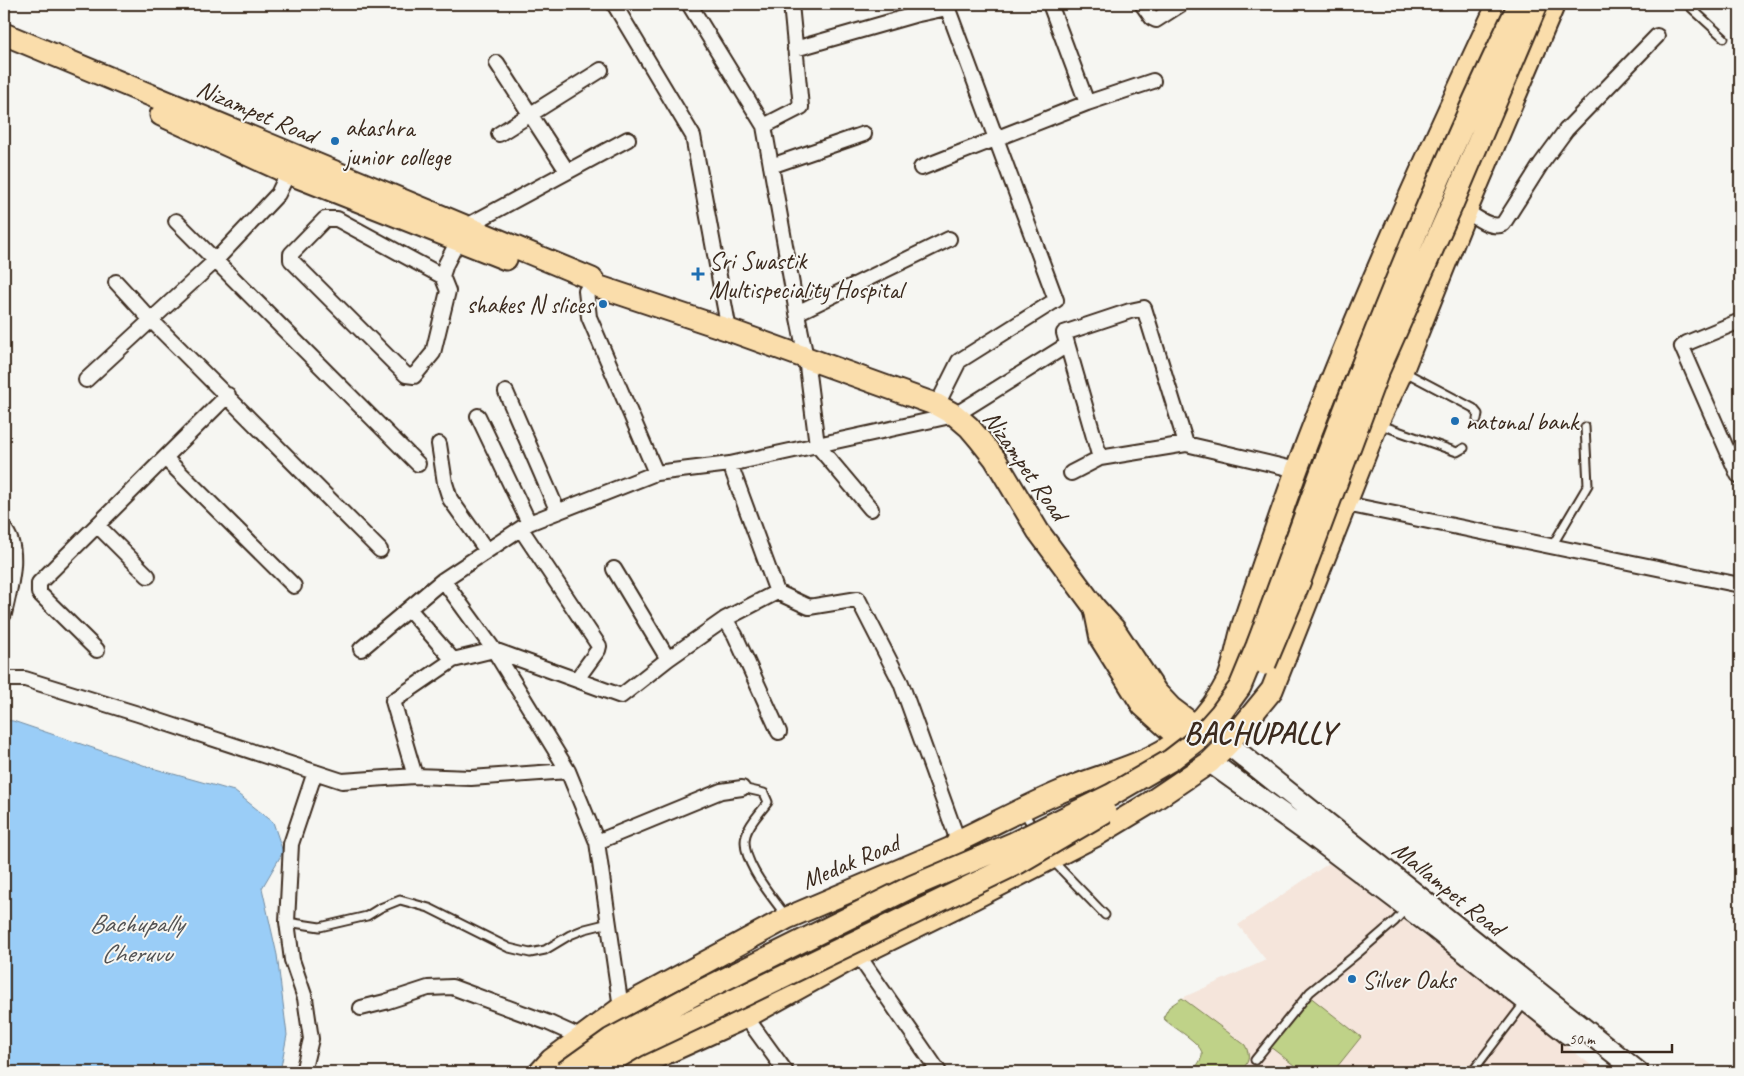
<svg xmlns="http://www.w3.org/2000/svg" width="1744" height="1076" font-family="Caveat,sans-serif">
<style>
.built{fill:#f5e5db}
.green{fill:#bfd288;stroke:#7d7e53}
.water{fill:#9acdf7;stroke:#748ca0}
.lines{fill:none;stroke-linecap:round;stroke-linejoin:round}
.service-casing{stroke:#3b2a1e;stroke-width:11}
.minor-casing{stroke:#3b2a1e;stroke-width:18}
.secondary-casing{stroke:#3b2a1e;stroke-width:24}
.primary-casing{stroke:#3b2a1e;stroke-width:25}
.service{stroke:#f6f6f2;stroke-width:7}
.minor{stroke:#f6f6f2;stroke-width:14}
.secondary{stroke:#f6f6f2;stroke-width:20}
.primary{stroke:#faddab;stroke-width:21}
.primary-bridge-casing{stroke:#3b2a1e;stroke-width:25;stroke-linecap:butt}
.primary-bridge{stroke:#faddab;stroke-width:21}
.poi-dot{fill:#1f6fb2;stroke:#f6f6f2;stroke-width:2}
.labels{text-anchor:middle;stroke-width:4;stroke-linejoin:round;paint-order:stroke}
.street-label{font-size:25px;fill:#3b2a1e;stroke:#f6f6f2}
.poi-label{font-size:25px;fill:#3b2a1e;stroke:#f6f6f2;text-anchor:start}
.water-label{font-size:26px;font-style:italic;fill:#535354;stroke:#f6f6f2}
.district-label{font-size:30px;font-weight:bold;letter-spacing:1px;fill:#3b2a1e;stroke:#f6f6f2}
</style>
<rect width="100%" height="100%" fill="#f6f6f2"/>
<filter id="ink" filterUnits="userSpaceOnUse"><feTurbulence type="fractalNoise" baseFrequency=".02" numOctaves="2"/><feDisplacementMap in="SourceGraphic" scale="10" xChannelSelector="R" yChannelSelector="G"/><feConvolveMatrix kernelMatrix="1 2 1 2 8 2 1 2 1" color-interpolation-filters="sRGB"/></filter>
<g filter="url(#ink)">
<!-- built -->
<path class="built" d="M 1329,863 L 1400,917 L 1600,1072 L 1207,1072 L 1244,1045 L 1182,998 L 1266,960 L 1238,925 Z"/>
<!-- green -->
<path class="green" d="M 1304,992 L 1361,1037 L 1333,1072 L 1303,1072 L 1265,1043 Z
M 1182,998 L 1245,1045 C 1251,1056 1249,1063 1240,1072 L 1192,1072 C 1195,1068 1201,1061 1202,1056 C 1205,1044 1171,1027 1163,1018 L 1169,1007 Z"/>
<!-- water -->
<path class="water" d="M 4,720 L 13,721 L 152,768 L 234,791 L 273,822 L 283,852 L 262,888 L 277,955 L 287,1035 L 280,1072 L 4,1072 Z"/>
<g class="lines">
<!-- service casing -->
<g class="service-casing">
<path id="service" d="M 1687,4 L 1724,38
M 1405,372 L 1473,408 L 1478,414 L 1477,419
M 1378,424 L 1457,452 L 1464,448
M 1552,546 L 1588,485 L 1585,427
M 742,788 L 764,793 L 768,802 C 761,812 749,823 746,835 C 739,859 772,897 786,916
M 1023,810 L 1035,832
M 1052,860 L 1105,915
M 287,922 L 320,927 L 367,916 L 380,908 L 400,900 L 429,908 L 509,948 L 530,953 L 545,950 L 570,935 L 585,929 L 609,923
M 1255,1060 L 1310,992 L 1358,953 L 1395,921 L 1406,909
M 1472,1072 L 1526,1001"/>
</g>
<!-- minor casing -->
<g class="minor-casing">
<path id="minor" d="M 614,4 L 693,136 L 729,330
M 689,4 L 764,126 L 797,313 L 806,358 L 817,445 L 871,509
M 1050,4 L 1087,103
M 1142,4 L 1152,18 L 1156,20 L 1181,4
M 795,49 L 914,15 L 947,8
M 497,63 L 567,171
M 764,126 L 801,107 L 791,4
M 499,134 L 601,70
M 771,166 L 864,134
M 921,168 L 1087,103 L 1153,81
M 1466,211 C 1476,217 1491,230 1503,224 L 1541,164 L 1566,130 L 1657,36
M 176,221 L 418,464
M 442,276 L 337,219 L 325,219 L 291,254 L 291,260 L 406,375 L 414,376 L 433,353 L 448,291 L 442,276 L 446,264 L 465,227 L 628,139
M 116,282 L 151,320 L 380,550
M 586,291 L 589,317 L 656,473
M 797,313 L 949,239
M 1740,321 L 1687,343 L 1682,347 L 1738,475 L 1740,476
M 86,380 L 215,261 L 278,194 L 288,173
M 506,392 L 558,512
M 937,405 L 959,361 L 1056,300 L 946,4
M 478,416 L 529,523
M 439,444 L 445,483 L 450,499 L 487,551
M 165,458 L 294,586
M 1100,458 L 1064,333 L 1130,311 L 1144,308 L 1186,444
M 730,464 L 777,592
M 1071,473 L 1100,458 L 1186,444 L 1297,470
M 1346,504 L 1740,585
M 97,525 L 148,576
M 4,529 C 22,549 9,591 4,614
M 521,529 L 599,646 L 598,650 L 577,679
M 614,569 L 668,659
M 443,580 L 494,650 L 568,771 L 597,842 L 621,1008
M 409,609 L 453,660
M 725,619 L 735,635 L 779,732
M 361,649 L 443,580 L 529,523 L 656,473 L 730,464 L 955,415 L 1067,345
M 97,650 L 39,593 L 39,583 L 228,395
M 4,679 L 25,679 L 138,714 L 342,781 L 415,776 L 471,778 L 568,771
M 415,776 L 393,701 L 453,660 L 494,650 L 621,696 L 668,659 L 725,619 L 777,592 L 809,607 L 858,599 L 901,683 L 958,841
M 597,842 L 721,791 L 742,788
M 858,955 L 939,1072
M 361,1008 L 385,1002 L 428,988 L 452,987 L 549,1023 L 580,1037
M 746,1017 L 786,1072
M 303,1072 L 311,1039 L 305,998 L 292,960 L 287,922 L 291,844 L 315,772"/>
</g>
<!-- secondary casing -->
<g class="secondary-casing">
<path id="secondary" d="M 1228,744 L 1638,1072
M 1210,762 L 1309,833 L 1436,929 L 1568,1034"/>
</g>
<!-- primary casing -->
<g class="primary-casing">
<path id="primary" d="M 4,34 L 592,279 L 597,286 L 729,330 L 937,405 L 955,415 L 969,427 L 980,440 L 995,459 L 1038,531 L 1095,608 L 1114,629 L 1156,692 L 1171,708 L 1195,726
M 161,115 L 288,173 L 506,259
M 1095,609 L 1101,639 L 1143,706 L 1180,739
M 540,1072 L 551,1060 L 621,1008 L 787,918 L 954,847 L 958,841 C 994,824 1030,804 1067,789 C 1113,770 1157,764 1194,727 C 1207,714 1220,696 1228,680 C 1236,661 1238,638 1245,619 C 1262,569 1279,518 1297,469 C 1356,311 1427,156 1498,4
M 634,1072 L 655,1058 L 746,1017 L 858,955 L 974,898 L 1095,836 L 1148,804 L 1210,762 L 1228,744 L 1272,690 L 1377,424 L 1402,371 L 1466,211 L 1554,4"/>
</g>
<!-- service -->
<use href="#service" class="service"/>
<!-- minor -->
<use href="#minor" class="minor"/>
<!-- secondary -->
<use href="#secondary" class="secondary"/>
<!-- primary -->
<use href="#primary" class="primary"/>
<!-- primary-bridge casing -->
<g class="primary-bridge-casing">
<path id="primary-bridge" d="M 1265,664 L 1299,583 L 1377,374 L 1451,207 L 1537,4
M 565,1072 L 611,1039 L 697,993 L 913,886 L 1014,843 L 1111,795 L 1171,760 L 1197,740 L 1221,713 L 1240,687 L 1257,646 C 1288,564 1317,481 1349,399 C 1401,265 1457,133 1519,4
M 593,1072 L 637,1046 L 745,995 L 1018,863 L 1105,812"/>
</g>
<!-- primary-bridge -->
<use href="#primary-bridge" class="primary-bridge"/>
</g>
</g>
<!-- markers -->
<g class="poi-dot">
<circle cx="335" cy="141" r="5"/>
<path d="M695.5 266.5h5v5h5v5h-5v5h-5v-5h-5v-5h5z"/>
<circle cx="603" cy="304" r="5"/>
<circle cx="1455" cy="421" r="5"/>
<circle cx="1352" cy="979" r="5"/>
</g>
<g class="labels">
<!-- street labels -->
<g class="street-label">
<text transform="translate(257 111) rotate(23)" y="9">Nizampet Road</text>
<text transform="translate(1026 465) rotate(55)" y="9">Nizampet Road</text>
<text transform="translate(850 861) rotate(-23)" y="9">Medak Road</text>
<text transform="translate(1449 888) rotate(39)" y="9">Mallampet Road</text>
</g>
<!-- poi labels -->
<g class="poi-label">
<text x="345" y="136">akashra<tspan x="345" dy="29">junior college</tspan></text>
<text x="709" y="269">Sri Swastik<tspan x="709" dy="29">Multispeciality Hospital</tspan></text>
<text x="593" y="313" text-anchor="end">shakes N slices</text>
<text x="1465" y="430">natonal bank</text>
<text x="1362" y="988">Silver Oaks</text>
</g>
<!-- water labels -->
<g class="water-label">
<text x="136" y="932">Bachupally<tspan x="136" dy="30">Cheruvu</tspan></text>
</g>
<!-- district labels -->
<g class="district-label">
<text x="1260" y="743">BACHUPALLY</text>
</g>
</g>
<!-- margin -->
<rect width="1744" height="1076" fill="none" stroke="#f6f6f2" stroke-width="20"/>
<rect x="10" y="10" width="1724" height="1056" fill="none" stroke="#3b2a1e" stroke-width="2" filter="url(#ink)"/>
<!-- scale -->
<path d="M1562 1044v8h110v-8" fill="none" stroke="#3b2a1e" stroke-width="2.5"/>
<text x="1569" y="1044" font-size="15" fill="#3b2a1e" stroke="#f6f6f2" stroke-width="4" paint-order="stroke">50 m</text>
</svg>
